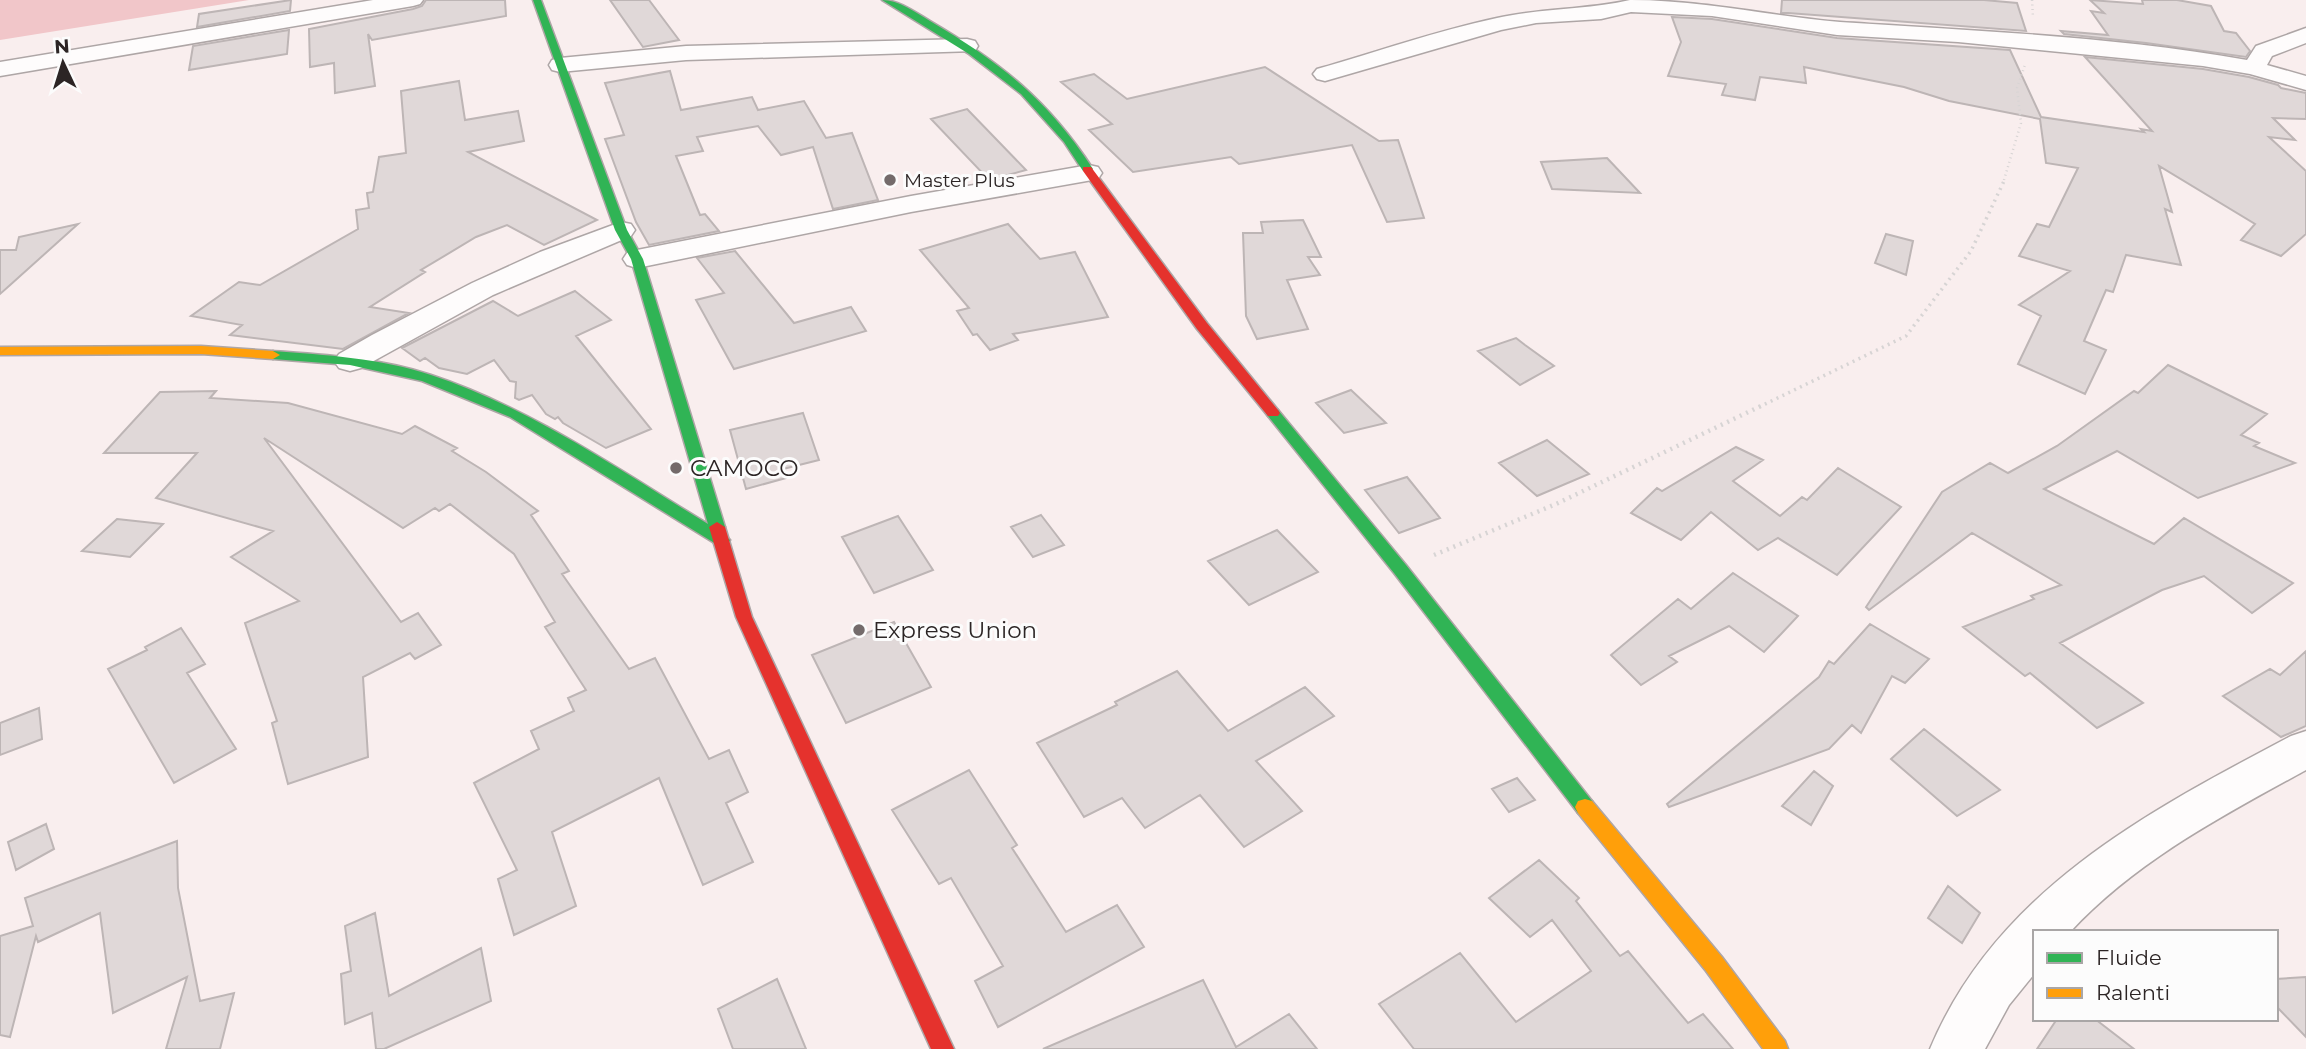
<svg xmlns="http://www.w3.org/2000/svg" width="2306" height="1049" font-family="Montserrat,sans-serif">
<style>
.forest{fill:#f1c6c9}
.building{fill:#e0d8d8;stroke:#bdb5b5;stroke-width:2}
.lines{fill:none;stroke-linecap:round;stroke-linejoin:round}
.street-casing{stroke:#aea6a6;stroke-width:3}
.fast-casing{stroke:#aea6a6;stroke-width:3}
.slow-casing{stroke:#aea6a6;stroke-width:3}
.jam-casing{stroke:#aea6a6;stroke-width:3}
.path-far2{stroke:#d7d4d4;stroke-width:2.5;stroke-dasharray:1 3.5;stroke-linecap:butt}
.path-far1{stroke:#d7d4d4;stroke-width:3.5;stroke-dasharray:2 4.5;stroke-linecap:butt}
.path{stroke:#d7d4d4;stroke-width:4.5;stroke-dasharray:2 5;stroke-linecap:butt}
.street{fill:#fefcfc;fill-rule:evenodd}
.fast{fill:#30b455;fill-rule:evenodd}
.slow{fill:#ff9f0a;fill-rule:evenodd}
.jam{fill:#e5322d;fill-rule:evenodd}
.poi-dot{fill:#746b6b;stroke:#fcfcfc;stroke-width:2.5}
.labels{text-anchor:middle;stroke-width:6;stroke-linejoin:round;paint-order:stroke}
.far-poi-label{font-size:19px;fill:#2c2525;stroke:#fcfcfc;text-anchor:start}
.poi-label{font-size:23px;fill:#2c2525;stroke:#fcfcfc;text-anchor:start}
</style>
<rect width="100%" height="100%" fill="#f9eeee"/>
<!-- forest -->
<path class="forest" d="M 0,0 L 249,0 L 0,40 Z"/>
<!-- building -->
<path class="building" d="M 291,0 L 290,11 L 197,27 L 199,14 Z
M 426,0 L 505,0 L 506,16 L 372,40 L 368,34 L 375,86 L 335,93 L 334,63 L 310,67 L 309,29 L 413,9 L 422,6 Z
M 610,0 L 649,0 L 679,40 L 643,47 Z
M 1782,0 L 1984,0 L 2017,3 L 2026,31 L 1788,13 L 1781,13 Z
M 2090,0 L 2143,4 L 2142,0 L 2177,0 L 2211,6 L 2224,31 L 2236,33 L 2250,51 L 2246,57 L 2146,43 L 2064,34 L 2061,31 L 2108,35 L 2091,11 L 2104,13 Z
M 1672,17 L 1712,19 L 1837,38 L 2010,50 L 2041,117 L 2144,132 L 2141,129 L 2152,131 L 2085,57 L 2203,69 L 2249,77 L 2278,85 L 2281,88 L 2306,93 L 2306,119 L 2273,118 L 2295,140 L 2269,137 L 2306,171 L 2306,234 L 2281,256 L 2241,240 L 2255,224 L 2159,166 L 2172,212 L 2165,209 L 2181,265 L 2126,255 L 2113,292 L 2106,290 L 2084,341 L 2106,350 L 2085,394 L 2018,364 L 2041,316 L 2019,305 L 2070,271 L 2019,256 L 2037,224 L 2049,227 L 2078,168 L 2046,163 L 2040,119 L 1949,101 L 1904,87 L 1804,67 L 1806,83 L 1760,77 L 1755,100 L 1722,95 L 1726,84 L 1668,76 L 1681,42 Z
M 289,30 L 287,54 L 189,70 L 193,46 Z
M 1265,67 L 1379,141 L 1398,140 L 1424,218 L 1387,222 L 1352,145 L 1239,164 L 1231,157 L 1133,172 L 1089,130 L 1112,124 L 1061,82 L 1094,74 L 1127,99 Z
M 670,71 L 681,110 L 752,97 L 758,110 L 804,101 L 826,138 L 852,133 L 878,200 L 833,209 L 813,147 L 781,155 L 758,126 L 697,137 L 703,151 L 676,156 L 700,215 L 705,214 L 719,231 L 649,245 L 636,222 L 605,139 L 624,135 L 605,83 Z
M 459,81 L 465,120 L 518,111 L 524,141 L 468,152 L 597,220 L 544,245 L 507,225 L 476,237 L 421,270 L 425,272 L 370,307 L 409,313 L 343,349 L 230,335 L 242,325 L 191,316 L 239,282 L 260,285 L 358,229 L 356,210 L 369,208 L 367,193 L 373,192 L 379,157 L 406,153 L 401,91 Z
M 967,109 L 1026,170 L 989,180 L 931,119 Z
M 1607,158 L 1640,193 L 1552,189 L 1541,162 Z
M 1303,220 L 1321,257 L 1308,257 L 1320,275 L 1287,280 L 1308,329 L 1257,339 L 1246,316 L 1243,233 L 1263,233 L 1261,222 Z
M 78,224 L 9,286 L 0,294 L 0,250 L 16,250 L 19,237 Z
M 1008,224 L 1040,259 L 1075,252 L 1108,317 L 1013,334 L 1018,340 L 990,350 L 977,334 L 973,335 L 957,311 L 969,308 L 920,250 Z
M 1886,234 L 1913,241 L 1906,275 L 1875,263 Z
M 735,251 L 794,323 L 851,307 L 866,331 L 734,369 L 696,300 L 724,293 L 697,258 Z
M 575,291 L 611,320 L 576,336 L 651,429 L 606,448 L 563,423 L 558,417 L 555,419 L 546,414 L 532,395 L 519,400 L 515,398 L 516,382 L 510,381 L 494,360 L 467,374 L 439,368 L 425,358 L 420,361 L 402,348 L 493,301 L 518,316 Z
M 1516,338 L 1525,345 L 1554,366 L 1520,385 L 1478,351 Z
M 2168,365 L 2267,414 L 2241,435 L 2259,443 L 2254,446 L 2295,463 L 2198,498 L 2117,451 L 2044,489 L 2154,544 L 2184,518 L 2293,583 L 2252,613 L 2204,576 L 2162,590 L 2060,643 L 2143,703 L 2097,728 L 2030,673 L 2025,676 L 1963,627 L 2034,599 L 2031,596 L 2061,585 L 1972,533 L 1869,610 L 1866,607 L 1942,492 L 1990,463 L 2008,473 L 2057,446 L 2134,391 L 2138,393 Z
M 1351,390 L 1386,423 L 1344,433 L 1316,403 Z
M 216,391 L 210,398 L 288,403 L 402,434 L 415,426 L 457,448 L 452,451 L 486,472 L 538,511 L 531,515 L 569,571 L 562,574 L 629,669 L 655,658 L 709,759 L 729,750 L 748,792 L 726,803 L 753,862 L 703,885 L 659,778 L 552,832 L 576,906 L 514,935 L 498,879 L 517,870 L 474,783 L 539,749 L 531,731 L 574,711 L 568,698 L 586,690 L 545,627 L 555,622 L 514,554 L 450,504 L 439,511 L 435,508 L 403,528 L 264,438 L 401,622 L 418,613 L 441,645 L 415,659 L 410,653 L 363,677 L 368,757 L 288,784 L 272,723 L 277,721 L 245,623 L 299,601 L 231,557 L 273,531 L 156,498 L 197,453 L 104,453 L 160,392 Z
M 803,413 L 819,460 L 783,469 L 786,478 L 746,489 L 730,430 Z
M 1547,440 L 1589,474 L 1537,496 L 1499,463 Z
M 1736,447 L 1763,460 L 1733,481 L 1780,516 L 1802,497 L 1807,500 L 1838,468 L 1901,507 L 1837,575 L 1778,538 L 1758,550 L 1711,512 L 1681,540 L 1631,513 L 1657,488 L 1662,491 Z
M 1407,477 L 1440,518 L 1399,533 L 1365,490 Z
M 1041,515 L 1064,545 L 1033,557 L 1011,527 Z
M 898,516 L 933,570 L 874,593 L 842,537 Z
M 117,519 L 163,524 L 130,557 L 82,551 Z
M 1277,530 L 1318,572 L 1249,605 L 1208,561 Z
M 1733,573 L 1798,616 L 1764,652 L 1729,626 L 1669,656 L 1677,662 L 1641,685 L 1611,655 L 1678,599 L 1691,609 Z
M 894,622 L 931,687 L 846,723 L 812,655 Z
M 1870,624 L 1929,659 L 1905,683 L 1892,676 L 1861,733 L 1852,725 L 1829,749 L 1669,807 L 1667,804 L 1819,677 L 1829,661 L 1834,664 Z
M 181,628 L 205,664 L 187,673 L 236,749 L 174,783 L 108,669 L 147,650 L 145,647 Z
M 2306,651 L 2306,726 L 2281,737 L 2223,696 L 2270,669 L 2280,675 Z
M 1177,671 L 1228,731 L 1305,687 L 1334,716 L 1256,761 L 1302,811 L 1244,847 L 1200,795 L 1145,828 L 1122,798 L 1084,817 L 1037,743 L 1117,705 L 1115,702 Z
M 39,708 L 42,739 L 0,755 L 0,723 Z
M 1924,729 L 2000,790 L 1957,816 L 1891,759 Z
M 969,770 L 1017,845 L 1012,848 L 1066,932 L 1117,905 L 1144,947 L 998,1027 L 975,981 L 1003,966 L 951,878 L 939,884 L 892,810 Z
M 1814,771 L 1833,786 L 1811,825 L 1782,806 Z
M 1517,778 L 1535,800 L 1509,812 L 1492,789 Z
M 46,824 L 54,849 L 16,870 L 8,842 Z
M 177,841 L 178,888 L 200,1001 L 234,993 L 220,1049 L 166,1049 L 187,977 L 113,1013 L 100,913 L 38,942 L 36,936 L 10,1037 L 0,1035 L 0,936 L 33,926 L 25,898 Z
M 1539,860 L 1579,898 L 1576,901 L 1620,956 L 1628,951 L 1688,1023 L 1703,1014 L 1733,1049 L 1414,1049 L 1379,1004 L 1460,953 L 1516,1022 L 1591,971 L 1552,920 L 1530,937 L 1489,898 Z
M 1948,886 L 1980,913 L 1962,943 L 1928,918 Z
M 375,913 L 389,996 L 481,948 L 491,1001 L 384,1049 L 376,1049 L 372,1013 L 345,1024 L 341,974 L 351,971 L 345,926 Z
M 2306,977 L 2306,1037 L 2276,1006 L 2276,979 Z
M 777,979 L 806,1049 L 733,1049 L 718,1009 Z
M 1203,980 L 1236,1047 L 1289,1014 L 1317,1049 L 1043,1049 Z
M 2057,1019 L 2095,1019 L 2134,1049 L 2037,1049 Z"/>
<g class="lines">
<!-- street casing -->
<g class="street-casing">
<path id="street" d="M 373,0 L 423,0 L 420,4 L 413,6 L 0,76 L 0,62 Z
M 1630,0 C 1703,0 1769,16 1840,22 C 1976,31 2113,36 2247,60 L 2256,46 L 2306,28 L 2306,43 L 2272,56 L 2267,65 L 2306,76 L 2306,90 L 2250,74 L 2203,66 L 1958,42 L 1837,35 L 1712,16 L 1631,12 L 1601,19 L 1536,23 L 1501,30 L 1325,81 L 1317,79 L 1313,74 L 1317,69 C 1377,52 1436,31 1497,18 C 1541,8 1586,10 1630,0 Z
M 967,39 L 975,41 L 978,46 L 975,51 L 686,60 L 560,72 L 552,70 L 549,65 L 552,60 L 560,58 L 686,46 Z
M 1089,165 L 1098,167 L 1102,173 L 1098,179 L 911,212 L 637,268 L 627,265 L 623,259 L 627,253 L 637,250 L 911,196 Z
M 621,222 L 631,224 L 635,230 L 631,236 L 493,295 L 361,368 L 350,371 L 339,368 L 334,361 L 339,354 L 372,335 L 472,283 L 540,252 Z
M 2306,731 L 2306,770 C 2222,816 2136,861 2070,932 L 2035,932 L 2035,973 L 2009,1005 L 1985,1049 L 1930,1049 C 1996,891 2147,812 2291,736 Z"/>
</g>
<!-- fast casing -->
<g class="fast-casing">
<path id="fast" d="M 533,0 L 541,0 L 627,230 L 643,259 L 725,527 L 720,532 L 730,540 L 728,544 L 716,544 L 510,417 L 422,381 L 350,365 L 273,359 L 266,355 L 273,351 C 326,355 380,358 431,375 C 531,408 619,470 708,524 L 631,259 L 615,230 Z
M 882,0 C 899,0 915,12 930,21 C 1000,62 1048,100 1093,169 L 1091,171 L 1083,171 L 1064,142 L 1021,94 L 969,54 Z
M 1273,408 L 1278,410 L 1406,565 L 1592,801 L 1595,807 L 1592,813 L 1585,815 L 1578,813 L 1394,573 L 1268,416 L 1266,413 Z"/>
</g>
<!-- slow casing -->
<g class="slow-casing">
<path id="slow" d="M 201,346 L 273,351 L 280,355 L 273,359 L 201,354 L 0,355 L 0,347 Z
M 1585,799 L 1592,801 L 1722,957 L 1785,1041 L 1788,1049 L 1763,1049 L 1706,971 L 1578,813 L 1575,807 L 1578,801 Z"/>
</g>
<!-- jam casing -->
<g class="jam-casing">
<path id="jam" d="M 1083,167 L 1091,167 L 1207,323 L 1278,410 L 1280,413 L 1278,416 L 1268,416 L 1197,329 L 1083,171 Z
M 717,522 L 725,527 L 752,617 L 954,1049 L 931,1049 L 736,617 L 709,527 Z"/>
</g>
<!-- path-far2 -->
<path class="path-far2" d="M 2032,0 L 2033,17
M 2004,180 L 2021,123 L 2017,88 L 2025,65"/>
<!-- path-far1 -->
<path class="path-far1" d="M 1759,407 L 1906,336 L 1971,251 L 2005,179"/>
<!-- path -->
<path class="path" d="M 1434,555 L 1556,504 L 1763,405"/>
<!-- street -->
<use href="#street" class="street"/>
<!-- fast -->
<use href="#fast" class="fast"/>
<!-- slow -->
<use href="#slow" class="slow"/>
<!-- jam -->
<use href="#jam" class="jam"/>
</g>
<!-- markers -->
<g class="poi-dot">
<circle cx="890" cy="180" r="7"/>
<circle cx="676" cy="468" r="7"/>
<circle cx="859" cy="630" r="7"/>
</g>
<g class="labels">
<!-- far-poi labels -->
<g class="far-poi-label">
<text x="904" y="187">Master Plus</text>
</g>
<!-- poi labels -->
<g class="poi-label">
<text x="690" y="476">CAMOCO</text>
<text x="873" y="638">Express Union</text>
</g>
</g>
<!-- legend -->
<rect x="2033" y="930" width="245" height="91" fill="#fcfcfc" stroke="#a9a6a6" stroke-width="2"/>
<rect x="2047" y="953" width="35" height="10" fill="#30b455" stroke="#a9a6a6" stroke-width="2"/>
<text x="2096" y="965" font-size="21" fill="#2c2525">Fluide</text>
<rect x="2047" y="988" width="35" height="10" fill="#ff9f0a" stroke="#a9a6a6" stroke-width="2"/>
<text x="2096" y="1000" font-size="21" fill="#2c2525">Ralenti</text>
<!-- north arrow -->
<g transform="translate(63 63) rotate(356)" stroke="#fcfcfc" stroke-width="5" paint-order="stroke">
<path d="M0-5L12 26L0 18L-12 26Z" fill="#2c2525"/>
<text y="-10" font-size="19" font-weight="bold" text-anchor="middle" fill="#2c2525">N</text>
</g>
</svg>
